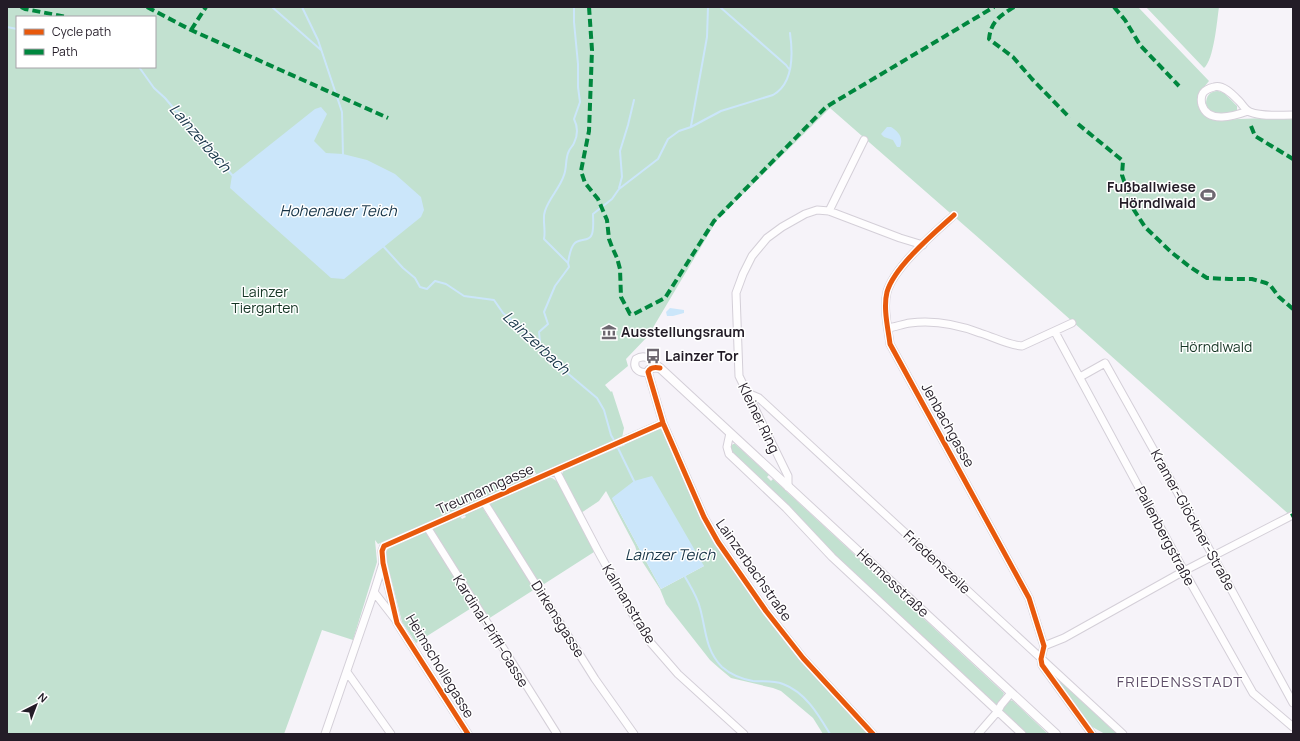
<svg xmlns="http://www.w3.org/2000/svg" width="1300" height="741" font-family="Manrope,sans-serif">
<style>
.green{fill:#c2e1d0;fill-rule:evenodd}
.water{fill:#cbe6fa}
.lines{fill:none;stroke-linecap:round;stroke-linejoin:round}
.stream{stroke:#cbe6fa;stroke-width:2}
.minor-casing{stroke:#d4cfd8;stroke-width:9}
.tertiary-casing{stroke:#d4cfd8;stroke-width:10}
.minor{stroke:#fefdfe;stroke-width:7}
.tertiary{stroke:#fefdfe;stroke-width:8}
.quiet{stroke:#00873e;stroke-width:4;stroke-dasharray:8 4;stroke-linecap:butt}
.cycleway-casing{stroke:#fff;stroke-width:8}
.cycleway{stroke:#e8590c;stroke-width:5}
.labels{text-anchor:middle;stroke-width:3;stroke-linejoin:round;paint-order:stroke}
.poi-label{font-size:14px;font-weight:bold;fill:#231c27;stroke:#fff;text-anchor:start}
.park-label{font-size:14px;fill:#143423;stroke:#fff}
.street-label{font-size:14px;fill:#231c27;stroke:#fff}
.water-label{font-size:15px;font-style:italic;fill:#153346;stroke:#fff}
.neighbourhood-label{font-size:15px;letter-spacing:1px;fill:#5f4f69;stroke:#fff}
</style>
<rect width="100%" height="100%" fill="#f6f3f9"/>
<!-- green -->
<path class="green" d="M 7,7 L 1138,7 L 1209,81 L 1200,92 C 1200,109 1197,113 1215,120 L 1293,117 L 1293,518 L 981,240 L 830,108 L 717,220 L 648,336 L 626,359 L 628,366 L 605,385 L 611,392 L 612,391 L 624,428 L 622,438 L 537,475 L 535,472 L 531,473 L 532,477 L 378,544 L 375,540 L 377,562 L 353,640 L 322,630 L 284,734 L 7,734 ZM 17,17 L 155,17 L 155,67 L 17,67 Z
M 1146,7 L 1219,7 C 1217,20 1214,60 1204,68 Z
M 1218,91 L 1224,93 L 1237,106 L 1237,111 C 1226,115 1210,116 1206,104 C 1206,96 1210,91 1218,91 Z
M 660,428 L 662,430 L 679,468 L 754,597 L 871,734 L 823,734 L 813,718 L 781,691 L 773,688 L 731,678 L 719,668 L 710,660 L 666,604 L 660,589 L 638,555 L 635,546 L 606,491 L 599,501 L 581,513 L 561,476 L 564,470 L 625,445 L 625,443 ZM 612,498 L 704,566 L 661,589 Z
M 733,444 L 735,444 L 769,475 L 767,477 L 771,481 L 773,479 L 1004,693 L 1002,699 L 997,705 L 995,705 L 831,554 L 731,452 L 731,446 Z
M 547,478 L 552,478 L 558,482 L 594,552 L 541,586 L 490,506 L 491,502 Z
M 482,507 L 535,589 L 488,619 L 432,530 L 433,528 L 460,516 L 462,519 L 466,517 L 464,514 Z
M 422,533 L 426,533 L 473,607 L 416,643 L 402,622 L 385,554 L 389,547 Z
M 1060,681 L 1117,734 L 1105,734 L 1087,724 L 1058,682 Z
M 1010,700 L 1013,701 L 1048,734 L 1026,734 L 1001,711 L 1005,703 Z"/>
<!-- water -->
<path class="water" d="M 321,107 L 327,114 L 314,141 L 326,153 L 343,154 L 367,160 L 395,174 L 421,197 L 424,210 L 421,217 L 344,279 L 331,278 L 230,188 L 232,175 L 315,109 Z
M 887,127 L 891,127 C 898,131 904,138 900,147 L 897,147 L 893,140 L 884,137 L 881,134 Z
M 670,308 L 684,310 L 684,313 L 673,316 L 667,316 L 666,312 Z
M 652,476 L 704,566 L 661,589 L 612,498 L 634,481 Z"/>
<g class="lines">
<!-- stream -->
<path class="stream" d="M 272,7 L 321,50
M 302,7 L 318,40 L 342,112 L 343,156
M 720,7 L 786,65 L 789,69
M 7,27 L 17,29
M 139,67 L 154,88 L 165,98 L 176,111 L 180,113 C 181,115 181,118 182,120 C 184,125 191,128 195,132 L 233,176
M 691,126 L 707,37 L 708,7
M 619,188 L 622,177 L 620,151 L 628,125 L 634,100
M 383,246 L 403,268 L 415,278 L 420,287 L 427,289 L 435,281 L 446,284 L 464,296 L 494,300 L 503,313 L 540,343 L 559,366 L 597,398 L 604,410 L 611,435 L 615,442
M 568,263 C 569,257 570,249 574,244 C 578,238 590,242 592,234 C 594,228 593,220 593,214 L 612,199 L 619,189 L 658,159 L 668,139 L 679,131 L 691,127 L 721,111 L 773,95 C 794,83 793,54 790,33
M 540,342 L 539,332 L 548,324 L 544,312 L 555,286 L 569,267 L 568,263 L 544,239 C 546,230 542,218 545,211 C 549,198 560,188 564,175 C 567,168 565,158 569,151 C 570,148 573,146 574,143 C 578,135 578,127 574,119 L 580,102 L 578,87 L 578,64 L 574,22 L 574,7
M 617,446 L 634,481
M 684,575 C 690,586 697,596 700,608 C 706,629 705,650 722,667 C 730,674 742,679 753,681 C 763,682 773,680 783,684 C 805,692 818,714 830,734"/>
<!-- minor casing -->
<g class="minor-casing">
<path id="minor" d="M 1248,111 C 1234,116 1208,124 1202,105 C 1201,101 1201,96 1203,93 C 1206,89 1210,88 1214,87 C 1223,84 1233,95 1239,101 C 1243,105 1245,110 1250,112 C 1263,117 1279,115 1293,115
M 829,211 L 864,140
M 954,215 C 934,233 894,267 887,292 C 883,308 888,328 890,344 L 1029,598 L 1044,646 L 1041,659 L 1042,665 L 1092,734
M 888,328 C 895,327 903,324 910,323 C 933,320 959,325 980,333 C 994,337 1007,345 1022,346 L 1072,323
M 1055,332 L 1184,571 L 1253,693 L 1293,727
M 660,368 C 654,361 646,353 636,359 C 632,368 639,374 648,372 L 663,423 L 704,517 L 718,542 L 766,611 L 803,658 L 873,734
M 1080,377 L 1105,363 L 1213,556 L 1293,703
M 747,395 L 752,395 L 759,398 L 1123,734
M 730,433 L 727,447 L 729,454 L 786,508 L 832,557 L 1022,734
M 556,471 L 598,551 L 636,620 L 651,643 L 678,674 L 744,734
M 788,487 L 788,476 L 739,376 L 736,293 L 743,274 L 752,256 L 767,238 L 782,227 L 805,214 L 817,210 L 829,211 L 900,238 L 923,245
M 484,502 L 595,679 L 634,734
M 427,527 L 557,734
M 374,592 L 395,619
M 1044,646 L 1064,638 L 1184,571 L 1291,516
M 347,672 L 391,734
M 325,734 L 374,592 L 383,563
M 468,734 L 397,623 L 383,563 L 382,551 L 384,546 L 663,423
M 978,734 L 998,711 L 1001,705 L 1011,693"/>
</g>
<!-- tertiary casing -->
<g class="tertiary-casing">
<path id="tertiary" d="M 648,372 C 650,367 655,367 660,368 L 1056,734"/>
</g>
<!-- minor -->
<use href="#minor" class="minor"/>
<!-- tertiary -->
<use href="#tertiary" class="tertiary"/>
<!-- quiet -->
<path class="quiet" d="M 21,7 L 25,9 L 67,17
M 147,7 L 191,30 L 388,118
M 589,7 L 592,50 L 589,131 L 581,171 L 585,183 L 598,199 L 607,220 L 609,239 L 612,247 L 617,258 L 620,269 L 621,297 L 630,314 L 634,314 L 665,298 L 714,221 L 826,107 L 994,7
M 1014,7 C 1000,16 991,21 989,39 L 1013,57 L 1032,79 L 1070,118
M 1114,7 L 1125,20 L 1140,45 L 1179,86
M 191,30 L 206,7
M 1078,124 L 1123,161 L 1122,175 L 1134,210 L 1145,227 L 1171,252 L 1190,267 L 1207,278 L 1229,279 L 1252,279 L 1266,283 L 1270,285 L 1279,297 L 1293,309
M 1251,126 L 1255,136 L 1293,159
M 1291,516 L 1293,515"/>
<!-- cycleway casing -->
<g class="cycleway-casing">
<path id="cycleway" d="M 954,215 C 934,233 894,267 887,292 C 883,308 888,328 890,344 L 1029,598 L 1044,646 L 1041,659 L 1042,665 L 1092,734
M 660,368 C 655,367 650,367 648,372 L 663,423 L 704,517 L 718,542 L 766,611 L 803,658 L 873,734
M 468,734 L 397,623 L 383,563 L 382,551 L 384,546 L 663,423"/>
</g>
<!-- cycleway -->
<use href="#cycleway" class="cycleway"/>
</g>
<!-- icons -->
<defs>
<g id="stadium-bare" transform="scale(1.2)"><path d="M0-5a6.5 5 0 1 0 0 10a6.5 5 0 1 0 0-10ZM-3.5-1.8h7v3.6h-7Z" fill="#6d6770" stroke="#fff" stroke-width="2.5" paint-order="stroke"/></g>
<g id="museum-bare" transform="scale(1.2)"><path d="M0-6L6-3V-2H-6V-3ZM-5-1h2V3h-2ZM-1-1h2V3h-2ZM3-1h2V3H3ZM-6 4H6V6H-6Z" fill="#6d6770" stroke="#fff" stroke-width="2.5" paint-order="stroke"/></g>
<g id="bus-bare" transform="scale(1.2)"><path d="M-5-6H5V4H4V6H2V4H-2V6H-4V4H-5ZM-3.5-4V0h7V-4ZM-3.5 1.2v1.5H-2V1.2ZM2 1.2v1.5H3.5V1.2Z" fill="#6d6770" stroke="#fff" stroke-width="2.5" paint-order="stroke"/></g>
</defs>
<g fill-rule="evenodd">
<use href="#stadium-bare" x="1208" y="195"/>
<use href="#museum-bare" x="609" y="332"/>
<use href="#bus-bare" x="653" y="356"/>
</g>
<g class="labels">
<!-- poi labels -->
<g class="poi-label">
<text x="1196" y="192" text-anchor="end">Fußballwiese<tspan x="1196" dy="16">Hörndlwald</tspan></text>
<text x="621" y="337">Ausstellungsraum</text>
<text x="665" y="361">Lainzer Tor</text>
</g>
<!-- park labels -->
<g class="park-label">
<text x="265" y="297">Lainzer<tspan x="265" dy="16">Tiergarten</tspan></text>
<text x="1216" y="352">Hörndlwald</text>
</g>
<!-- street labels -->
<g class="street-label">
<text transform="translate(759 418) rotate(64)" y="5">Kleiner Ring</text>
<text transform="translate(948 425) rotate(61)" y="5">Jenbachgasse</text>
<text transform="translate(485 489) rotate(-24)" y="5">Treumanngasse</text>
<text transform="translate(1193 520) rotate(61)" y="5">Kramer-Glöckner-Straße</text>
<text transform="translate(1165 536) rotate(62)" y="5">Pallenbergstraße</text>
<text transform="translate(937 562) rotate(43)" y="5">Friedenszeile</text>
<text transform="translate(754 570) rotate(55)" y="5">Lainzerbachstraße</text>
<text transform="translate(893 583) rotate(43)" y="5">Hermesstraße</text>
<text transform="translate(629 604) rotate(59)" y="5">Kalmanstraße</text>
<text transform="translate(558 619) rotate(58)" y="5">Dirkensgasse</text>
<text transform="translate(491 631) rotate(58)" y="5">Kardinal-Piffl-Gasse</text>
<text transform="translate(440 666) rotate(59)" y="5">Heimschollegasse</text>
</g>
<!-- water labels -->
<g class="water-label">
<text transform="translate(200 138) rotate(49)" y="5">Lainzerbach</text>
<text x="338" y="216">Hohenauer Teich</text>
<text transform="translate(536 343) rotate(43)" y="5">Lainzerbach</text>
<text x="670" y="560">Lainzer Teich</text>
</g>
<!-- neighbourhood labels -->
<g class="neighbourhood-label">
<text x="1180" y="687">FRIEDENSSTADT</text>
</g>
</g>
<!-- border -->
<rect width="1300" height="741" fill="none" stroke="#231c27" stroke-width="16"/>
<!-- legend -->
<rect x="16" y="16" width="140" height="52" fill="#ffffff" stroke="#a7a4a9"/>
<rect x="24" y="29" width="20" height="6" fill="#e8590c" stroke="#a7a4a9"/>
<text x="52" y="36" font-size="12" fill="#231c27">Cycle path</text>
<rect x="24" y="49" width="20" height="6" fill="#00873e" stroke="#a7a4a9"/>
<text x="52" y="56" font-size="12" fill="#231c27">Path</text>
<!-- north arrow -->
<g transform="translate(36 705) rotate(42)" stroke="#ffffff" stroke-width="3" paint-order="stroke">
<path d="M0-3L7 15L0 10L-7 15Z" fill="#231c27"/>
<text y="-6" font-size="11" font-weight="bold" text-anchor="middle" fill="#231c27">N</text>
</g>
</svg>
